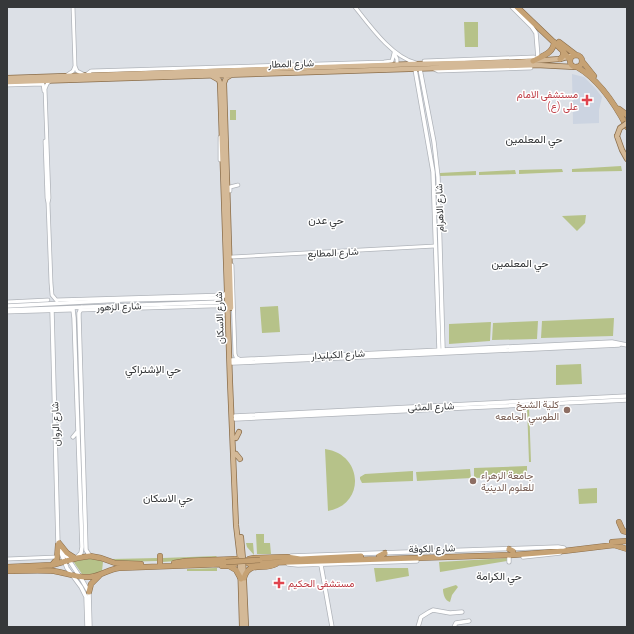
<svg xmlns="http://www.w3.org/2000/svg" width="634" height="634" font-family="Manrope,Vazirmatn,sans-serif">
<style>
.built{fill:#ccd4e1}
.green{fill:#b6c289}
.lines{fill:none;stroke-linecap:round;stroke-linejoin:round}
.tertiary-casing{stroke:#b0b4ba;stroke-width:4.5}
.secondary-casing{stroke:#b0b4ba;stroke-width:5}
.primary-casing{stroke:#8a6d4a;stroke-width:6}
.trunk-casing{stroke:#8a6d4a;stroke-width:6}
.tertiary{stroke:#fff;stroke-width:3}
.secondary{stroke:#fff;stroke-width:3.5}
.primary{stroke:#d4b997;stroke-width:4.5}
.trunk{stroke:#c6a274;stroke-width:5}
.primary-bridge-casing{stroke:#8a6d4a;stroke-width:6;stroke-linecap:butt}
.trunk-bridge-casing{stroke:#8a6d4a;stroke-width:6;stroke-linecap:butt}
.primary-bridge{stroke:#d4b997;stroke-width:4.5}
.trunk-bridge{stroke:#c6a274;stroke-width:5}
.health-dot{fill:#e0444e;stroke:#fff;stroke-width:1.5}
.education-dot{fill:#8d6e63;stroke:#fff;stroke-width:1.5}
.labels{text-anchor:middle;stroke-width:3;stroke-linejoin:round;paint-order:stroke}
.street-label{font-size:10px;fill:#36383a;stroke:#fff}
.health-label{font-size:10px;fill:#be3a42;stroke:#fff;text-anchor:end}
.education-label{font-size:10px;fill:#785e54;stroke:#fff;text-anchor:end}
.neighbourhood-label{font-size:11px;fill:#36383a;stroke:#fff}
</style>
<rect width="100%" height="100%" fill="#dce0e6"/>
<!-- built -->
<path class="built" d="M 572,74 L 584,77 L 595,88 L 602,97 L 599,110 L 599,123 L 573,124 Z"/>
<!-- green -->
<path class="green" d="M 464,22 L 478,22 L 478,47 L 465,47 Z
M 230,110 L 236,110 L 236,120 L 230,120 Z
M 621,166 L 622,171 L 572,172 L 572,169 Z
M 562,169 L 563,172 L 519,174 L 519,170 Z
M 515,170 L 516,174 L 479,175 L 479,172 Z
M 476,171 L 476,175 L 440,176 L 440,173 Z
M 586,215 L 585,223 L 577,231 L 562,216 Z
M 278,306 L 280,332 L 262,333 L 260,307 Z
M 614,318 L 613,336 L 541,338 L 542,321 Z
M 538,321 L 537,339 L 492,340 L 493,323 Z
M 491,322 L 490,341 L 449,344 L 449,324 Z
M 581,364 L 582,384 L 556,385 L 556,365 Z
M 527,406 L 529,406 L 531,462 L 529,462 Z
M 325,449 C 363,454 366,504 328,511 Z
M 527,466 L 527,476 L 474,478 L 474,468 Z
M 470,469 L 471,478 L 417,481 L 416,472 Z
M 413,471 L 413,481 L 362,483 L 360,479 L 360,477 L 365,474 Z
M 597,488 L 597,503 L 579,504 L 578,489 Z
M 256,534 L 264,534 L 264,543 L 270,543 L 271,554 L 257,554 Z
M 246,543 L 253,543 L 254,555 L 247,547 Z
M 216,556 L 218,558 L 162,562 L 163,558 Z
M 159,558 L 157,561 L 118,562 L 112,559 Z
M 508,558 L 507,561 L 440,572 L 439,562 Z
M 87,559 L 99,559 L 103,562 L 102,571 L 99,574 L 82,574 L 73,561 Z
M 217,568 L 217,571 L 187,571 L 187,569 Z
M 374,568 L 408,568 L 409,576 L 376,582 Z
M 456,585 L 458,587 L 452,595 L 450,602 C 445,601 443,594 443,589 Z"/>
<g class="lines">
<!-- tertiary casing -->
<g class="tertiary-casing">
<path id="tertiary" d="M 355,7 C 370,26 392,57 416,63
M 394,53 L 397,59 L 397,64
M 424,61 L 534,57 L 537,59
M 75,66 L 77,71 L 85,75
M 432,68 L 438,71 L 531,68
M 87,74 L 91,71 L 384,62 L 392,61 L 394,53
M 67,75 L 73,71 L 75,66 L 73,7
M 51,80 L 47,84 L 45,89 L 49,198 L 48,203 L 51,283 L 52,295 L 57,301
M 39,81 L 43,84 L 44,91
M 7,85 L 43,84
M 220,137 L 220,160
M 45,141 L 47,198 L 48,203
M 230,191 L 230,187 L 238,185
M 232,257 L 435,246
M 232,265 L 235,354 L 236,357 L 239,359
M 56,300 L 223,295
M 7,302 L 48,300
M 80,310 L 211,306 L 222,306 L 226,310
M 7,312 L 73,310
M 7,559 L 57,557"/>
</g>
<!-- secondary casing -->
<g class="secondary-casing">
<path id="secondary" d="M 512,7 L 532,27 L 536,33 L 538,58
M 415,69 L 433,172 L 439,349
M 420,69 L 434,142 L 438,177 L 443,349
M 7,306 L 123,300 L 217,298 L 223,297 L 226,293
M 82,307 L 79,313 L 79,317 L 86,550 L 90,556
M 70,308 L 73,310 L 74,318 L 82,547 L 81,553 L 77,557
M 7,310 L 221,302 L 224,303 L 227,308
M 52,311 L 58,545 L 67,568 L 81,587 L 86,597 L 87,627
M 232,360 L 612,342 L 627,345
M 232,363 L 619,345
M 235,416 L 627,396
M 235,419 L 627,400
M 73,437 L 78,431
M 61,548 L 82,580 L 89,592 L 90,627
M 291,556 L 558,547 L 564,548
M 509,557 L 509,562
M 523,557 L 560,553
M 288,564 L 298,565 L 417,561
M 321,565 L 332,627
M 418,627 L 421,617 L 429,612 L 433,610 L 450,613 L 462,612
M 454,627 L 456,623 L 469,621"/>
</g>
<!-- primary casing -->
<g class="primary-casing">
<path id="primary" d="M 212,76 L 219,80 L 220,83 L 230,382 L 236,525 L 240,559 L 242,627
M 7,78 L 415,64 L 516,62 L 560,59 L 574,55
M 7,82 L 536,65 L 575,67
M 617,136 L 622,150 L 627,159
M 231,308 L 224,83 L 226,78 L 231,75
M 236,438 L 239,432
M 236,454 L 240,459
M 241,537 L 243,559 L 246,627"/>
</g>
<!-- trunk casing -->
<g class="trunk-casing">
<path id="trunk" d="M 517,7 L 563,51 L 570,60
M 559,42 L 576,55
M570 61a6 6 0 1 1 12 0a6 6 0 1 1-12 0Z
M 560,59 L 563,56 L 563,51
M 533,61 C 542,56 554,53 554,42
M 582,61 L 594,76
M 577,67 C 598,79 616,106 627,127
M 619,109 L 627,115
M 619,522 L 623,531 L 627,532
M 612,542 L 627,541
M 59,543 L 67,553 L 75,558
M 509,549 L 513,551
M 379,556 L 385,553
M 301,559 L 361,556
M 160,563 L 160,556
M 174,563 L 186,561 L 237,559
M 260,563 L 513,555 L 564,551 L 614,545 L 627,549
M 52,565 L 57,559 L 58,545
M 263,565 L 251,565 L 248,563 L 247,561 L 249,559 L 254,558 L 287,557 L 300,559
M 222,566 L 233,566 L 236,563 L 235,559
M 229,566 L 236,570 L 241,579
M 7,567 L 52,565 L 77,558 L 90,556 L 101,558 L 115,563 L 141,564
M 7,571 C 22,571 38,570 54,571 C 66,573 77,578 90,577 C 101,576 109,569 119,568 L 226,564
M 244,578 C 249,560 264,571 276,564
M 89,592 L 91,584 L 99,576"/>
</g>
<!-- tertiary -->
<use href="#tertiary" class="tertiary"/>
<!-- secondary -->
<use href="#secondary" class="secondary"/>
<!-- primary -->
<use href="#primary" class="primary"/>
<!-- trunk -->
<use href="#trunk" class="trunk"/>
<!-- primary-bridge casing -->
<g class="primary-bridge-casing">
<path id="primary-bridge" d="M 617,136 L 620,128 L 627,123"/>
</g>
<!-- trunk-bridge casing -->
<g class="trunk-bridge-casing">
<path id="trunk-bridge" d="M 226,562 L 260,560"/>
</g>
<!-- primary-bridge -->
<use href="#primary-bridge" class="primary-bridge"/>
<!-- trunk-bridge -->
<use href="#trunk-bridge" class="trunk-bridge"/>
</g>
<!-- markers -->
<g class="health-dot">
<path d="M585 94h4v4h4v4h-4v4h-4v-4h-4v-4h4z"/>
<path d="M277 577h4v4h4v4h-4v4h-4v-4h-4v-4h4z"/>
</g>
<g class="education-dot">
<circle cx="567" cy="410" r="4"/>
<circle cx="473" cy="481" r="4"/>
</g>
<g class="labels">
<!-- street labels -->
<g class="street-label">
<text transform="translate(291 63) rotate(-2)" y="4">شارع المطار</text>
<text transform="translate(439 208) rotate(-92)" y="4">شارع الاهرام</text>
<text transform="translate(333 252) rotate(-3)" y="4">شارع المطابع</text>
<text transform="translate(119 306) rotate(-2)" y="4">شارع الزهور</text>
<text transform="translate(219 318) rotate(-92)" y="4">شارع الاسكان</text>
<text transform="translate(338 354) rotate(-3)" y="4">شارع الكيليدار</text>
<text transform="translate(431 406) rotate(-2)" y="4">شارع المثنى</text>
<text transform="translate(55 424) rotate(-92)" y="4">شارع الروان</text>
<text transform="translate(432 548) rotate(-2)" y="4">شارع الكوفة</text>
</g>
<!-- health labels -->
<g class="health-label">
<text x="578" y="98">مستشفی الامام<tspan x="578" dy="12">علی (ع)</tspan></text>
<text x="288" y="587" text-anchor="start">مستشفى الحكيم</text>
</g>
<!-- education labels -->
<g class="education-label">
<text x="559" y="408">كلية الشيخ<tspan x="559" dy="12">الطوسي الجامعه</tspan></text>
<text x="481" y="479" text-anchor="start">جامعة الزهراء<tspan x="481" dy="12">للعلوم الدينية</tspan></text>
</g>
<!-- neighbourhood labels -->
<g class="neighbourhood-label">
<text x="534" y="143">حي المعلمين</text>
<text x="326" y="224">حي عدن</text>
<text x="520" y="267">حي المعلمین</text>
<text x="153" y="373">حي الإشتراكي</text>
<text x="168" y="502">حي الاسكان</text>
<text x="499" y="580">حي الكرامة</text>
</g>
</g>
<!-- border -->
<rect width="634" height="634" fill="none" stroke="#36383a" stroke-width="16"/>
</svg>
